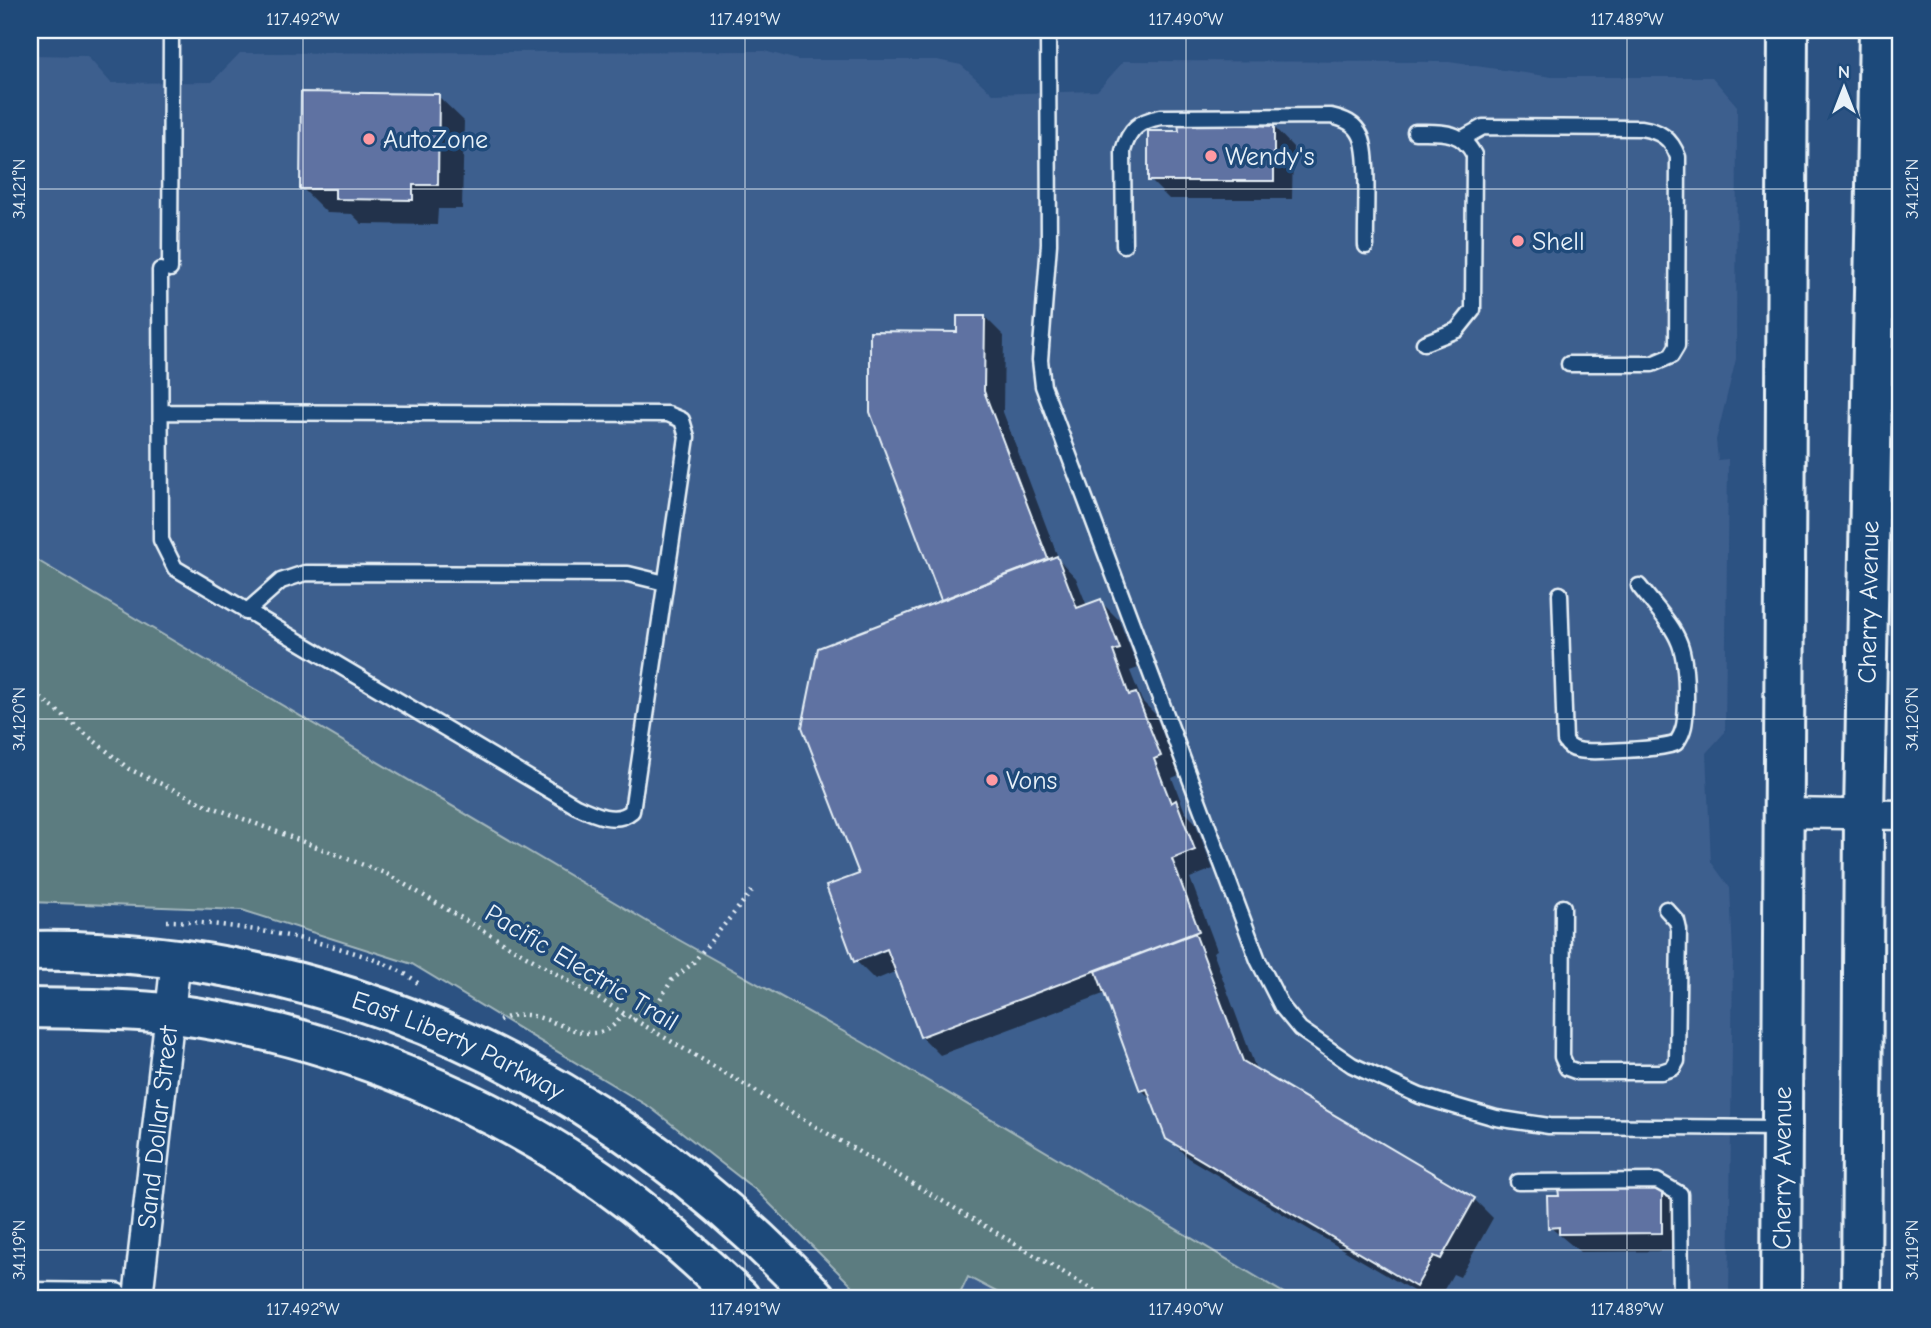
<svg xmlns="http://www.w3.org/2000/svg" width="1931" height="1328" font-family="'Comic Neue',sans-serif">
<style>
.built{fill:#3e5f8e}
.green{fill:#5b7b80;stroke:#a2b6bc;stroke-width:2}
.shadow{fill:#0007;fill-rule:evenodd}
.building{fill:#5f72a2;stroke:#e8f1f8;stroke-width:2}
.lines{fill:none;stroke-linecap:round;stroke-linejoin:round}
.lane-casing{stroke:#e8f1f8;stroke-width:19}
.street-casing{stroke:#e8f1f8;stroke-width:33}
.secondary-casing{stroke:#e8f1f8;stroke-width:44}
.primary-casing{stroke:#e8f1f8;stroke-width:44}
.path{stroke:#e8f1f8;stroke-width:4.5;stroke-dasharray:2 5;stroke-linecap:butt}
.lane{stroke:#1f4a7a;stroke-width:14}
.street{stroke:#1f4a7a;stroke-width:28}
.secondary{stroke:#1f4a7a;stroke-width:38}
.primary{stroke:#1f4a7a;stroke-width:38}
.ticks{fill:none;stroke:#e8f1f8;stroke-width:2;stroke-opacity:0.45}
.poi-dot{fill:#ff9aa2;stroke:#1f4a7a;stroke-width:2.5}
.labels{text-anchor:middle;stroke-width:7;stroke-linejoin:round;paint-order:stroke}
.poi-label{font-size:26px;fill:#e8f1f8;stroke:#1f4a7a;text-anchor:start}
.street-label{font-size:26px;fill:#e8f1f8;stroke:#1f4a7a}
.neatline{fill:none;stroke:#e8f1f8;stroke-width:2.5}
.ticks-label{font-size:18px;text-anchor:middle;fill:#e8f1f8}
</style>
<rect width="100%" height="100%" fill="#2c5282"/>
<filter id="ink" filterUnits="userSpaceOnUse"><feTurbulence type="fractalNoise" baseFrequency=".0143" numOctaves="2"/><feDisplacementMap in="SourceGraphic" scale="14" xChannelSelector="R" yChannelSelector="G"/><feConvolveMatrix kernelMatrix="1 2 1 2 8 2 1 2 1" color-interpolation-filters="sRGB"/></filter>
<g filter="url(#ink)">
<!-- built -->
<path class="built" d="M 764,51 L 798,60 L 937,60 L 961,65 L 993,94 L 1097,91 L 1124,61 L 1449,62 L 1552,77 L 1712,77 L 1737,106 L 1736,359 L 1716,440 L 1718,460 L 1728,459 L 1725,732 L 1706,753 L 1711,862 L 1730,888 L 1733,955 L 1729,1298 L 1292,1298 L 864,1043 L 670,935 L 30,556 L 30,55 L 87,56 L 111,83 L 212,82 L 240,53 Z
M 968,1276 L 1008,1298 L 958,1298 Z"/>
<!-- green -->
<path class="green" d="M 30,556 L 670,935 L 864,1043 L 1292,1298 L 1008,1298 L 968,1277 L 958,1298 L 864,1298 L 757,1191 L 651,1108 L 412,964 L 242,910 L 30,902 Z"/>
<!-- shadow -->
<path class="shadow" d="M 438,96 L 464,121 L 462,209 L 438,209 L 437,225 L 362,224 L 352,214 L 327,213 L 302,188 Z
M 1274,127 L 1293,147 L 1292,199 L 1169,199 L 1150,180 Z
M 985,317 L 1004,336 L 1003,412 L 1059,560 L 1076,578 L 1087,606 L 1100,601 L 1119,620 L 1138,668 L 1130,671 L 1142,701 L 1155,714 L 1179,775 L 1172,778 L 1185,812 L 1195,822 L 1213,869 L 1190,878 L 1217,950 L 1213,952 L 1257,1072 L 1474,1199 L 1493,1218 L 1460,1277 L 1453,1274 L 1439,1298 L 1425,1298 L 1188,1158 L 1168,1138 L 1154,1102 L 1142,1090 L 1106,993 L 940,1055 L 921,1036 L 897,971 L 875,980 L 856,961 L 862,875 L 943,601 L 872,411 L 959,334 ZM 894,944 L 895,947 L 864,960 L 864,956 Z
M 1661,1189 L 1680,1208 L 1681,1251 L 1580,1252 L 1550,1227 Z"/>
<!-- building -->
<path class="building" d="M 301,92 L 439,94 L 438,185 L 413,185 L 413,200 L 335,199 L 335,189 L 300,189 Z
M 1178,122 L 1274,126 L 1274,181 L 1148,181 L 1148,131 L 1179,131 Z
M 957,316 L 985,316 L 984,391 L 1048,559 L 941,600 L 870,412 L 870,331 L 957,332 Z
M 1057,556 L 1077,608 L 1101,599 L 1120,649 L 1113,651 L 1129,695 L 1136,693 L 1161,756 L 1154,759 L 1171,803 L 1176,800 L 1195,850 L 1172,859 L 1199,931 L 920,1037 L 887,949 L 854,962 L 826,886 L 859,874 L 802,727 L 818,648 Z
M 1195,933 L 1243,1061 L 1475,1198 L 1441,1259 L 1434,1256 L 1416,1287 L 1166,1139 L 1147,1089 L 1140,1091 L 1096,971 Z
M 1662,1187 L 1662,1233 L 1559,1234 L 1559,1227 L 1548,1228 L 1547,1196 L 1559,1196 L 1558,1188 Z"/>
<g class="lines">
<!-- lane casing -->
<g class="lane-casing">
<path id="lane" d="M 1048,30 L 1049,244 L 1040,360 L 1043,386 L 1258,960 L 1282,1007 L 1300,1029 L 1352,1065 L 1420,1096 L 1496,1118 L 1549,1126 L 1780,1128
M 1415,132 C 1440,132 1461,129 1474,155 L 1473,310 L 1457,330 L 1424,343
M 1463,138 L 1483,127 L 1641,128 C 1660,131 1671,138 1678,157 L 1677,346 L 1671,356 L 1652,364 L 1569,364
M 1124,245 L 1123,151 C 1129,129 1139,121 1161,117 L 1331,116 C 1344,119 1355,123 1361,136 C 1370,156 1365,222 1366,246
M 170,269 L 171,30
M 160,270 L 161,540 L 175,568 L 576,806 C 593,814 616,825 632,811 L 687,437 L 682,420 L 668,414 L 161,412
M 1560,594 L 1565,741 C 1568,746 1572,749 1578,750 C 1590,753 1667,749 1676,743 C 1686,730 1685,718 1686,702 C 1687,637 1677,634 1639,586
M 246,612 L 281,581 L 305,573 L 628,574 L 665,583
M 1563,907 L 1562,1057 L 1567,1068 L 1578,1072 L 1661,1072 L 1673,1068 L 1677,1061 L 1679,930 L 1677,921 L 1666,909
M 1518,1182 L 1657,1181 L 1680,1194 L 1681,1298"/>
</g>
<!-- street casing -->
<g class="street-casing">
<g id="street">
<path d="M 1785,813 L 1901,815"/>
<path d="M 30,1297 L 115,1298"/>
<path id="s1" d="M 138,1298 L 176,959"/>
</g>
</g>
<!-- secondary casing -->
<g class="secondary-casing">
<g id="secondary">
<path id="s2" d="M 30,951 C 335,946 610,1077 816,1298"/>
<path d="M 30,1008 C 77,1009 125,1008 173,1014 C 333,1034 505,1105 633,1204 C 670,1233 705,1266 740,1298"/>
</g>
</g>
<!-- primary casing -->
<g class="primary-casing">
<g id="primary">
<path id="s3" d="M 1781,1298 L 1788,30"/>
<path id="s4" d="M 1861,1298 L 1864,814 L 1879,30"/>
</g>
</g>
<!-- path -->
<path class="path" d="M 30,689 L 129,769 L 207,805 L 387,874 L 1107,1298
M 167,921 C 223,921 380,946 420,985
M 633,1020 L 657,1004 L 672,980 L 692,964 L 752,891
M 499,1021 C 538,998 574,1047 608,1029 C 614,1026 619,1019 624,1014"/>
<!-- lane -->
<use href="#lane" class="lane"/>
<!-- street -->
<use href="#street" class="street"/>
<!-- secondary -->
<use href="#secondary" class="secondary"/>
<!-- primary -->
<use href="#primary" class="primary"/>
</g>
</g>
<!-- ticks -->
<path class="ticks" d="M 303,30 L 303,1298M 745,30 L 745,1298M 1186,30 L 1186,1298M 1627,30 L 1627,1298M 30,189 L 1901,189M 30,719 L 1901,719M 30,1250 L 1901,1250"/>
<!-- markers -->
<g class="poi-dot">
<circle cx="369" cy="139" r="7"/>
<circle cx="1211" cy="156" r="7"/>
<circle cx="1518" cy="241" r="7"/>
<circle cx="992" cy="780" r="7"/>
</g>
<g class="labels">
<!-- poi labels -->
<g class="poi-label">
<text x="383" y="148">AutoZone</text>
<text x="1225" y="165">Wendy's</text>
<text x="1532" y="250">Shell</text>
<text x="1006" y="789">Vons</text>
</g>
<!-- street labels -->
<g class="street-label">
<text dy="9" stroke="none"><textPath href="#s4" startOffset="696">Cherry Avenue</textPath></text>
<text transform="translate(582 967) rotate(31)" y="9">Pacific Electric Trail</text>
<text dy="9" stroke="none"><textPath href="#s2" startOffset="443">East Liberty Parkway</textPath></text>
<text dy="9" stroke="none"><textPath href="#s1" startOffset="172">Sand Dollar Street</textPath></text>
<text dy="9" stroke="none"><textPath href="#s3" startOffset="130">Cherry Avenue</textPath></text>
</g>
</g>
<!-- margin -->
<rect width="1931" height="1328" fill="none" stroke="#1f4a7a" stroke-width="77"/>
<!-- north arrow -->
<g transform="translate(1844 88)" stroke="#1f4a7a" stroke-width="5" paint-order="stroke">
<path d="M0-5L12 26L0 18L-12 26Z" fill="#e8f1f8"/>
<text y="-10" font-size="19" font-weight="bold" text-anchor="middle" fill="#e8f1f8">N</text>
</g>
<rect x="38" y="38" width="1854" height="1252" class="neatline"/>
<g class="ticks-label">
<text x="303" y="25">117.492°W</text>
<text x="745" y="25">117.491°W</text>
<text x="1186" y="25">117.490°W</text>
<text x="1627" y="25">117.489°W</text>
<text transform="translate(19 189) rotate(-90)" y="6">34.121°N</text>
<text transform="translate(1912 189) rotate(-90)" y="6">34.121°N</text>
<text transform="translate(19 719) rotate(-90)" y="6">34.120°N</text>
<text transform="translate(1912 719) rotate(-90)" y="6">34.120°N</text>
<text transform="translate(19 1250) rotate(-90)" y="6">34.119°N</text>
<text transform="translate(1912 1250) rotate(-90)" y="6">34.119°N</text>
<text x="303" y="1315">117.492°W</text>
<text x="745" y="1315">117.491°W</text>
<text x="1186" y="1315">117.490°W</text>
<text x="1627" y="1315">117.489°W</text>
</g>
</svg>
